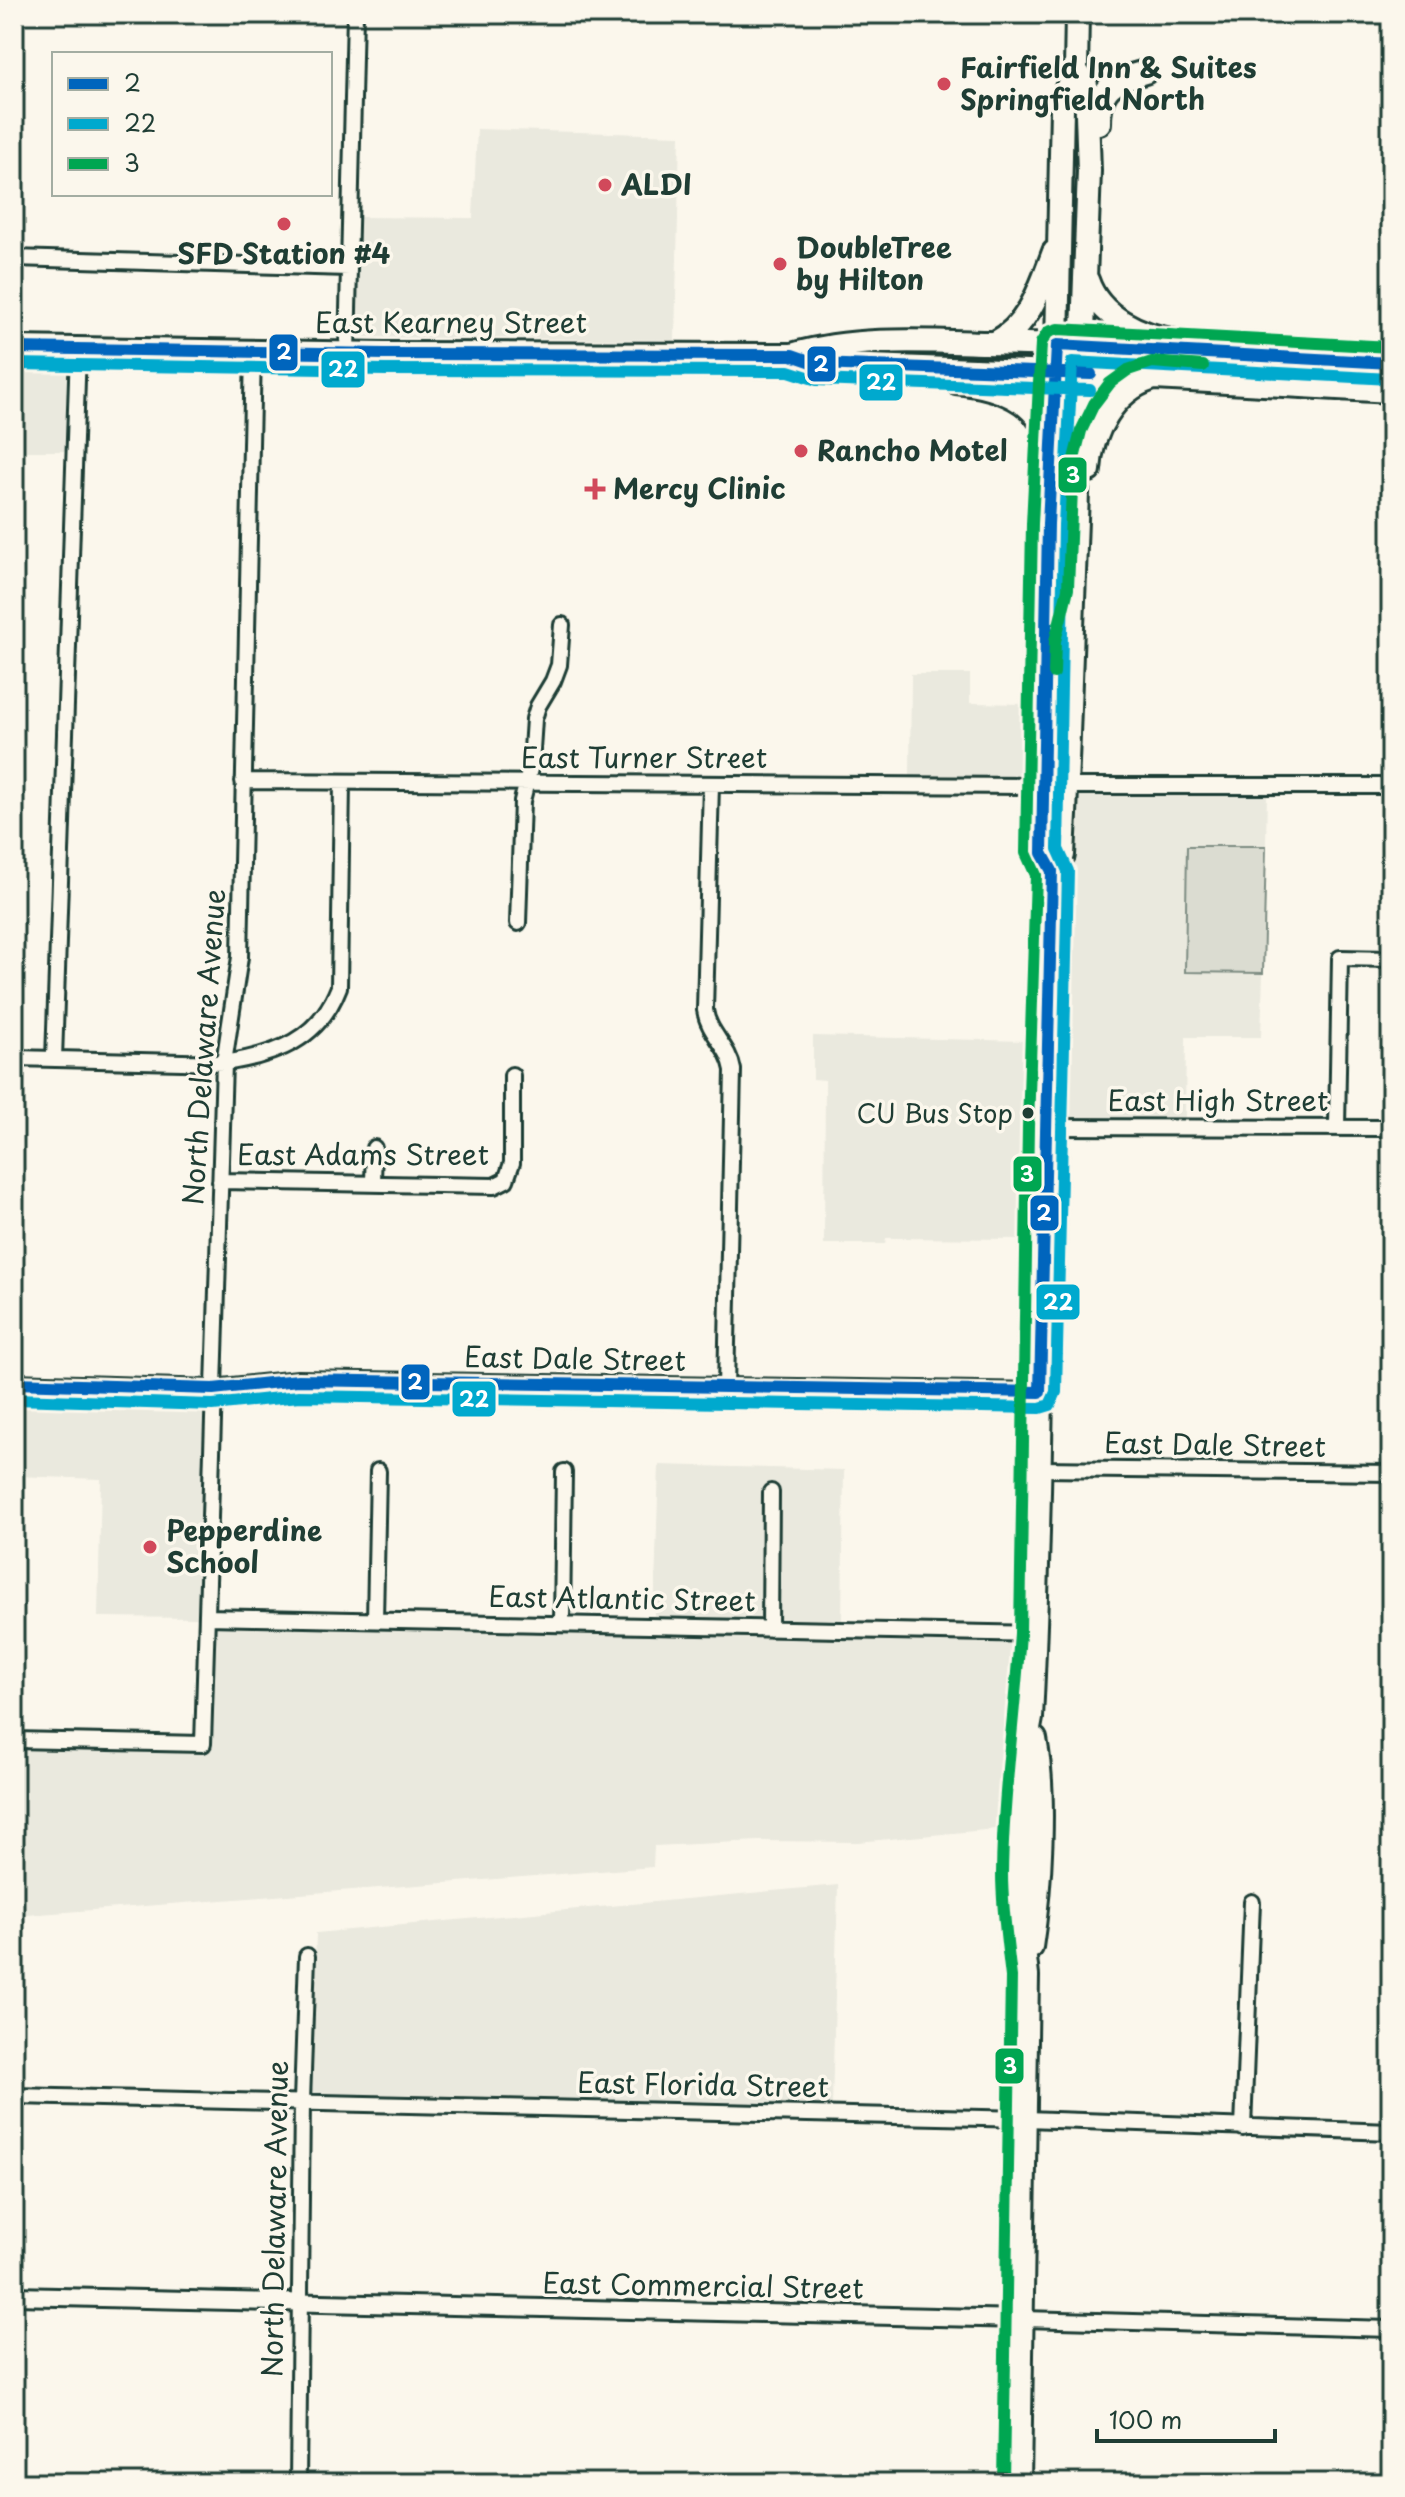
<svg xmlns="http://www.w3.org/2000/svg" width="1405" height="2497" font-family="'Playpen Sans',sans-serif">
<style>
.built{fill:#eae9de}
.green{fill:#dbdcd1;stroke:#7d8c82;stroke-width:2}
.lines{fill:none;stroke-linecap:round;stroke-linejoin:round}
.minor-casing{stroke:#1f3d34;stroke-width:20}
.tertiary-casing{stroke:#1f3d34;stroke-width:22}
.primary-casing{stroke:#1f3d34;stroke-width:28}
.minor{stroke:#fbf7ec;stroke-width:14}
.tertiary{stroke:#fbf7ec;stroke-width:16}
.primary{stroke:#fbf7ec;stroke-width:22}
.bus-1-casing{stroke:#fbf7ec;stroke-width:18}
.bus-2-casing{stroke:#fbf7ec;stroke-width:18}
.bus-3-casing{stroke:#fbf7ec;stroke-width:18}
.bus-1{stroke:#0065bd;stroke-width:12}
.bus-2{stroke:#00a9ce;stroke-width:12}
.bus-3{stroke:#00a651;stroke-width:12}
.poi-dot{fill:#d1495b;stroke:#fbf7ec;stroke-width:3}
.bus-dot{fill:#1f3d34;stroke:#fbf7ec;stroke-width:3}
.labels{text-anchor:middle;stroke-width:7;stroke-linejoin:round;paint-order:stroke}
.bus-label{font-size:26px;fill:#1f3d34;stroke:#fbf7ec;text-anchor:end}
.poi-label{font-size:28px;font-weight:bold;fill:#1f3d34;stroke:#fbf7ec;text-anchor:start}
.street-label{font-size:28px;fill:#1f3d34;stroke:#fbf7ec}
.line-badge{stroke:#fbf7ec;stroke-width:3}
.badge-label{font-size:22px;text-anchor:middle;font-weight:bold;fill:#fff}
</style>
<rect width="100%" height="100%" fill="#fbf7ec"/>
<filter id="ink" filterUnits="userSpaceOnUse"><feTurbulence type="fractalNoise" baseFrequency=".0125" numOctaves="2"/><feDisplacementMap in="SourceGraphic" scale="16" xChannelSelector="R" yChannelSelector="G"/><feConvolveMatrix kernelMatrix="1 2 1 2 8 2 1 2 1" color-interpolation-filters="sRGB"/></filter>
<g filter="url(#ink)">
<!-- built -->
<path class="built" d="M 477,129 L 680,135 L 675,340 L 359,337 L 355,334 L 353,324 L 357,217 L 473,218 Z
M 14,362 L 62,363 L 66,366 L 68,371 L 65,451 L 14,451 Z
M 911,674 L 970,674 L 970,703 L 1032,704 L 1031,775 L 1029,778 L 910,777 Z
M 1089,792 L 1267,792 L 1266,846 L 1188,846 L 1185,972 L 1263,973 L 1261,1037 L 1186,1037 L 1185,1119 L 1069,1118 L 1064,1116 L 1062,1110 L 1072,806 L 1074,798 Z
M 813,1036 L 1030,1041 L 1028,1070 L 1022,1099 L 1020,1121 L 1026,1139 L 1024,1239 L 886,1238 L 885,1244 L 824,1244 L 825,1080 L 813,1079 Z
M 14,1395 L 204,1402 L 199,1618 L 98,1617 L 101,1479 L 14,1476 Z
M 659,1465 L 844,1470 L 842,1621 L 654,1618 Z
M 222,1623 L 1012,1640 L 1006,1828 L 858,1842 L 759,1841 L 654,1846 L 653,1867 L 14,1916 L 14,1746 L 205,1750 L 209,1748 L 213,1631 L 215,1625 Z
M 838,1885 L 832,2107 L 311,2095 L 316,1933 Z"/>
<!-- green -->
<path class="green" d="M 1187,846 L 1266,846 L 1263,973 L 1185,972 Z"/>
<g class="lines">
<!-- minor casing -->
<g class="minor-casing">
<path id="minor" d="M 14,258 L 349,268
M 347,353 L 355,14
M 243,781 L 1044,786
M 711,784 L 705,1010 C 708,1033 729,1046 733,1070 L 726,1388
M 1066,786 L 1391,786
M 518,923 L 522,801 L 531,765 L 534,719 L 538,706 L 553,681 L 559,665 L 562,625
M 14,1058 L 224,1063 C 276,1055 319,1040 339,987 L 342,783
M 54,1059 L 78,350
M 1044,1127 L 1391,1128
M 1337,1127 L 1340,958 L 1391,959
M 506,1180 L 512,1163 L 512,1075
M 220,1181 L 494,1186 L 506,1180
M 373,1182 L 374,1148
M 1039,1469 L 1391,1473
M 207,1617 L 1036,1634
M 375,1620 L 378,1471
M 562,1623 L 564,1472
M 770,1629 L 771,1492
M 14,1740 L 203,1744 L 224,1063 L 240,957 L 253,352
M 14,2096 L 1026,2119 L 1391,2132
M 1243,2128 L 1252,1902
M 1023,2319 L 1391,2329
M 298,2483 L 302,2101 L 307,1956"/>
</g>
<!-- tertiary casing -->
<g class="tertiary-casing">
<path id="tertiary" d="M 14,1383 L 213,1389 L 298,1380 L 1040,1392
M 14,2296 L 1023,2319"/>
</g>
<!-- primary casing -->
<g class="primary-casing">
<path id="primary" d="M 1099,123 C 1099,87 1112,81 1145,72
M 1087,280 C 1099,317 1140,335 1176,341
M 995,343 C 1030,325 1041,286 1054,252
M 14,348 L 385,354 L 792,355 C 854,337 921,341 985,343 C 1120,345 1256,356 1391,363
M 792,355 L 818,364 L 1082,374 L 1391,391
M 956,382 C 996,386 1041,399 1049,444
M 1089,470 C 1091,432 1114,391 1151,379
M 1052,871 L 1063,855 L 1065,815 L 1089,171 L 1086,85 L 1076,70
M 1031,1947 C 1040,1889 1046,1796 1035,1739
M 1019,2483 L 1027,1976 C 1016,1890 1014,1803 1031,1718 C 1045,1436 1041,1153 1052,871 L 1042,853 L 1048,524 L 1057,345 L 1062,108 L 1067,88 L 1076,70 L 1077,14"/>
</g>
<!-- minor -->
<use href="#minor" class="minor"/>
<!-- tertiary -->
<use href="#tertiary" class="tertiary"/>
<!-- primary -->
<use href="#primary" class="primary"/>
<!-- bus-1 casing -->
<g class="bus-1-casing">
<path id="bus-1" d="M 14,348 L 385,354 L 792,355 L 818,364 L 1091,374
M 14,1383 L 213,1389 L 298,1380 L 1040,1392 L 1052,871 L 1042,853 L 1048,524 L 1057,345 L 1391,363"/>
</g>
<!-- bus-2 casing -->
<g class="bus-2-casing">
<path id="bus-2" d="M 14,364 L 385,370 L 789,371 L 817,380 L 1090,390
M 14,1399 L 213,1405 L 299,1396 L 1040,1408 L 1050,1405 L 1056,1392 L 1068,871 L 1058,849 L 1064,525 L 1072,362 L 1390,379"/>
</g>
<!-- bus-3 casing -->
<g class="bus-3-casing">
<path id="bus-3" d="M 1054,673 L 1055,641 L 1068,589 L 1073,463 L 1081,431 L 1094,404 L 1110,383 L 1128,370 L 1152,362 L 1203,366
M 1003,2483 L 1011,1977 C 1007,1942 1002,1908 1002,1873 C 1003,1792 1015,1713 1020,1633 L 1028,1127 L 1036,875 L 1026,853 L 1032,524 L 1041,343 L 1048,332 L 1058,329 L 1391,347"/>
</g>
<!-- bus-1 -->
<use href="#bus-1" class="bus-1"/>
<!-- bus-2 -->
<use href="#bus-2" class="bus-2"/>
<!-- bus-3 -->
<use href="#bus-3" class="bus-3"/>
</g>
</g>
<!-- markers -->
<g class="poi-dot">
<circle cx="944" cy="84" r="8"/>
<circle cx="605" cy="185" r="8"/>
<circle cx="284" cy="224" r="8"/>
<circle cx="780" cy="264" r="8"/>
<circle cx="801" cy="451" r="8"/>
<path d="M591 477h8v8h8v8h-8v8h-8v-8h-8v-8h8z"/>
<circle cx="150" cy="1547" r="8"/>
</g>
<circle class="bus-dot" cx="1028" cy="1113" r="7"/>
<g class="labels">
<!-- bus labels -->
<g class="bus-label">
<text x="1013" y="1123">CU Bus Stop</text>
</g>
<!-- poi labels -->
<g class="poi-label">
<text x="960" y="78">Fairfield Inn &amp; Suites<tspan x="960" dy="32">Springfield North</tspan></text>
<text x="621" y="195">ALDI</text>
<text x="796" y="258">DoubleTree<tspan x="796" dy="32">by Hilton</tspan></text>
<text x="284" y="264" text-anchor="middle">SFD Station #4</text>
<text x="817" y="461">Rancho Motel</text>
<text x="613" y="499">Mercy Clinic</text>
<text x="166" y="1541">Pepperdine<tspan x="166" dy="32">School</tspan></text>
</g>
<!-- street labels -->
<g class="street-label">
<text x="451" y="333">East Kearney Street</text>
<text x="644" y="768">East Turner Street</text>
<text transform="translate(204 1047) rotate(-86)" y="10">North Delaware Avenue</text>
<text x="1218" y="1111">East High Street</text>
<text x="363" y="1165">East Adams Street</text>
<text transform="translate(575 1359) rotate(1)" y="10">East Dale Street</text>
<text transform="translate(1215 1445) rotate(1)" y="10">East Dale Street</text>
<text transform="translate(622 1599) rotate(1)" y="10">East Atlantic Street</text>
<text transform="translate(703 2085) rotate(1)" y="10">East Florida Street</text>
<text transform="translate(275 2219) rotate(-89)" y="10">North Delaware Avenue</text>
<text transform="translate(703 2286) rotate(1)" y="10">East Commercial Street</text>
</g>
</g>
<g class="line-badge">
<rect x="268" y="333" width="31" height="39" rx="8" fill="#0065bd"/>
<rect x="806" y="345" width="31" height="38" rx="8" fill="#0065bd"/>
<rect x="320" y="350" width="46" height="39" rx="8" fill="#00a9ce"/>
<rect x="858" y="363" width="46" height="39" rx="8" fill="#00a9ce"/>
<rect x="1057" y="456" width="31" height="38" rx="8" fill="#00a651"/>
<rect x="1012" y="1155" width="31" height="38" rx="8" fill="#00a651"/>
<rect x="1029" y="1194" width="31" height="38" rx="8" fill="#0065bd"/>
<rect x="1035" y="1283" width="46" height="38" rx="8" fill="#00a9ce"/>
<rect x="400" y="1363" width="31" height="38" rx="8" fill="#0065bd"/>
<rect x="451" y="1380" width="46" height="38" rx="8" fill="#00a9ce"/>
<rect x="994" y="2047" width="31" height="38" rx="8" fill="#00a651"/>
</g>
<g class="badge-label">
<text x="284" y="360">2</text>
<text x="821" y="372">2</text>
<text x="343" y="377">22</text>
<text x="881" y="390">22</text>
<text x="1073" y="483">3</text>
<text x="1027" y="1182">3</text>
<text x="1044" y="1221">2</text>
<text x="1058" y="1310">22</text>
<text x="415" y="1390">2</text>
<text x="474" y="1407">22</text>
<text x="1010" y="2074">3</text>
</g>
<!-- margin -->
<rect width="1405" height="2497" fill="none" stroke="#fbf7ec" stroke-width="48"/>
<rect x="24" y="24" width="1357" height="2449" fill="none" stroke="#1f3d34" stroke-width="3" filter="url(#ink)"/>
<!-- legend -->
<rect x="52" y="52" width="280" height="144" fill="#fbf7ec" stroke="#a3ada2" stroke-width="2"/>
<rect x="68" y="78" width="40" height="12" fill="#0065bd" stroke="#a3ada2" stroke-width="2"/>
<text x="124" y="92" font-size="24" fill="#1f3d34">2</text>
<rect x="68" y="118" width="40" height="12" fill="#00a9ce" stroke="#a3ada2" stroke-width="2"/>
<text x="124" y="132" font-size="24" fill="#1f3d34">22</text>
<rect x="68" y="158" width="40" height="12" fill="#00a651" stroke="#a3ada2" stroke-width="2"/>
<text x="124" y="172" font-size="24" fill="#1f3d34">3</text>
<!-- scale -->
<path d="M1097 2429v12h178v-12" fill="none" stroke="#1f3d34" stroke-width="4"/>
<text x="1109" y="2429" font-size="24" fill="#1f3d34" stroke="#fbf7ec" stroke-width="6" paint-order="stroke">100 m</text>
</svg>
